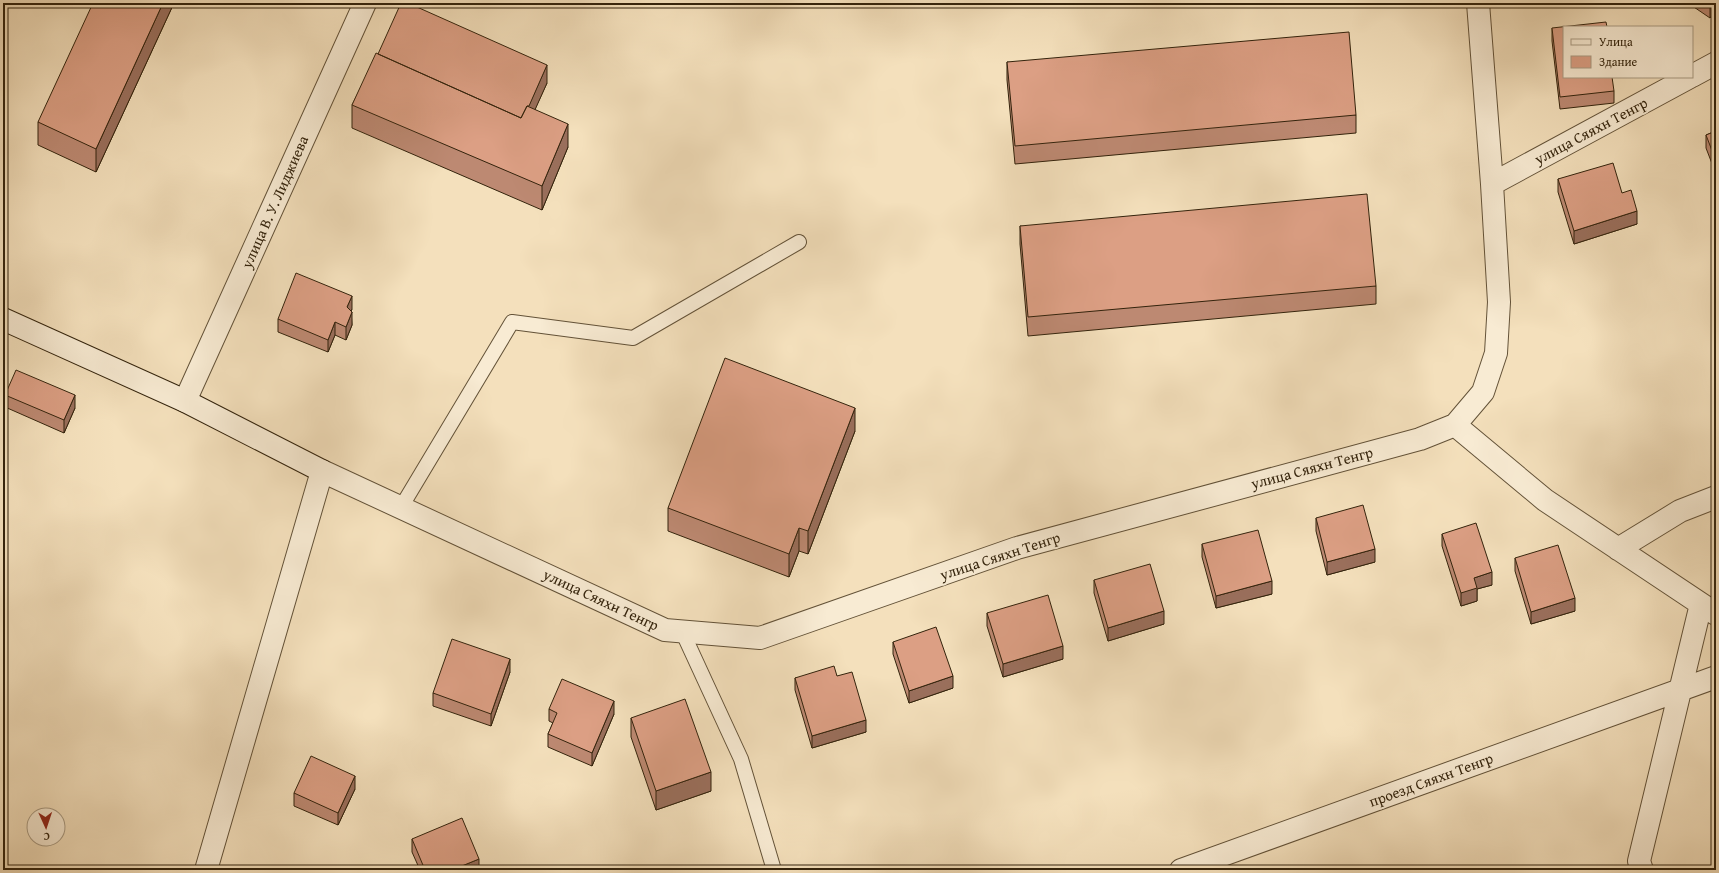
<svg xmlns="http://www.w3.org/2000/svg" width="1719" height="873" font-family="'Gentium Book Plus',serif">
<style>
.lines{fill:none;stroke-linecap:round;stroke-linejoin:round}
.lane-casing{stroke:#635238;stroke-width:16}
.street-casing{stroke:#635238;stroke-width:24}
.secondary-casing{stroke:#33230c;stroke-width:24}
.lane{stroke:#f8ebd3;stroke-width:14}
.street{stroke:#f8ebd3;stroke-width:22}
.secondary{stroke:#f8ebd3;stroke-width:22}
.wall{fill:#bd8972;stroke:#33230c}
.shaded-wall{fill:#9a6f5c;stroke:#33230c}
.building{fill:#dc9f84;stroke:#33230c}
.labels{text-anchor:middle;stroke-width:4;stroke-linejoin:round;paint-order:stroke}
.street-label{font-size:15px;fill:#33230c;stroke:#f8ebd3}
</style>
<rect width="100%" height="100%" fill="#f4e0bc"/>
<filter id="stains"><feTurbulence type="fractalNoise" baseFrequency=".005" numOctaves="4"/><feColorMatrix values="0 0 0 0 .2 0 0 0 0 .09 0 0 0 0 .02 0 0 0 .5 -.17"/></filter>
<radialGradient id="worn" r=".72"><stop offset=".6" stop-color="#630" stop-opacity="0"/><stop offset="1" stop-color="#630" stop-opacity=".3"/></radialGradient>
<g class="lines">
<!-- lane casing -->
<g class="lane-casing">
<path id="lane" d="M 400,509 L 512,322 L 633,338 L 799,242
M 682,631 L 741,759 L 774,870"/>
</g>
<!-- street casing -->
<g class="street-casing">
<path id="street" d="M 1692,76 L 1716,63
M 1492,184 L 1690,77
M 185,401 L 365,3
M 1455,425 L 1545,500 L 1716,614
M 1618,549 L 1680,511 L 1716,497
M 206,870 L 322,471 L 665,630 L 760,638 L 1017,548 L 1420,439 L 1455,425 L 1483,392 L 1496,353 L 1499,302 L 1492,184 L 1478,3
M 1181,870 L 1716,677
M 1642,870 L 1639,861 L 1701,604"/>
</g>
<!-- secondary casing -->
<g class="secondary-casing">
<path id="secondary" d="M 3,319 L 185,401 L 322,471"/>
</g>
<!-- lane -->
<use href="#lane" class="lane"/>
<!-- street -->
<use href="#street" class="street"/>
<!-- secondary -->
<use href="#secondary" class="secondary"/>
</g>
<!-- wall -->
<path class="wall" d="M 174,3 L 96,172 L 38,145 L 38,122 Z
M 1688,3 L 1716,3 L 1710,18 Z
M 1552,28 L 1614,91 L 1614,103 L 1560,109 L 1552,41 Z
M 378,54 L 547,83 L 535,109 L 568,147 L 542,210 L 352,128 L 352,105 Z
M 1007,62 L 1356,115 L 1356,133 L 1015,164 L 1007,80 Z
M 1716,131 L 1716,174 L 1706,148 L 1706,135 Z
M 1558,179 L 1622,193 L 1637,224 L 1574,244 L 1558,192 Z
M 1020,226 L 1376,286 L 1376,304 L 1028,336 L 1020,244 Z
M 352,309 L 351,311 L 352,325 L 346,340 L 335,335 L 328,352 L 278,332 L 278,319 Z
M 5,395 L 75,408 L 64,433 L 5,407 Z
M 855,431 L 808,554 L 799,551 L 789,577 L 668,531 L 668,508 Z
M 1316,518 L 1375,562 L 1327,575 L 1316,531 Z
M 1442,534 L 1492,585 L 1477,589 L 1477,601 L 1461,606 L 1442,546 Z
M 1202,544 L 1272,594 L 1216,608 L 1202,557 Z
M 1515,558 L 1575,611 L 1531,624 L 1515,571 Z
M 1094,580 L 1164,624 L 1108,641 L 1094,593 Z
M 987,613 L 1063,659 L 1003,677 L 987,626 Z
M 893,642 L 953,688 L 909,703 L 893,654 Z
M 510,672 L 491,726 L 433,706 L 433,693 Z
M 837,676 L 866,732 L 812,748 L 795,690 L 795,678 Z
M 549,709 L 614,714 L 592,766 L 548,747 L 548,734 L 553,723 L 549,721 Z
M 631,718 L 711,791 L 656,810 L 631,737 Z
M 355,789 L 338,825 L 294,806 L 294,793 Z
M 412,839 L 479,870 L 420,870 L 412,852 Z"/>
<!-- shaded-wall -->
<path class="shaded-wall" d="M 163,3 L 174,3 L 96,172 L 96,149 Z
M 1712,3 L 1716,3 L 1716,10 L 1710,18 L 1710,6 Z
M 547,65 L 547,83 L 521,141 L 521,123 Z
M 568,124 L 568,147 L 542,210 L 542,186 Z
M 1637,211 L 1637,224 L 1574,244 L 1574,231 Z
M 352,296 L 352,309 L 347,320 L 347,307 Z
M 352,312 L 352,325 L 346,340 L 346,327 Z
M 335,322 L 335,335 L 328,352 L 328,340 Z
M 75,395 L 75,408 L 64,433 L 64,420 Z
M 855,408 L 855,431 L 808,554 L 808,531 Z
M 799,528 L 799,551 L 789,577 L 789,554 Z
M 1375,549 L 1375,562 L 1327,575 L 1327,562 Z
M 1492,572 L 1492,585 L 1477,589 L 1477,601 L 1461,606 L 1461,593 L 1474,578 Z
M 1272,581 L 1272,594 L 1216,608 L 1216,596 Z
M 1575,598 L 1575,611 L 1531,624 L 1531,612 Z
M 1164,611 L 1164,624 L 1108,641 L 1108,628 Z
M 1063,646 L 1063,659 L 1003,677 L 1003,664 Z
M 510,659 L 510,672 L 491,726 L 491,714 Z
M 953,676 L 953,688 L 909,703 L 909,691 Z
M 614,701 L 614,714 L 592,766 L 592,753 Z
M 866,720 L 866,732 L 812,748 L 812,736 Z
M 711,772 L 711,791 L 656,810 L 656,791 Z
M 355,776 L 355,789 L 338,825 L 338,813 Z
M 479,859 L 479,870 L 452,870 Z"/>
<!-- building -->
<path class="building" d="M 93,3 L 163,3 L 96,149 L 38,122 Z
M 401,3 L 408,3 L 547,65 L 529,106 L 527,106 L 521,118 L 378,54 Z
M 1707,3 L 1712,3 L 1710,6 Z
M 1606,22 L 1607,27 L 1564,27 L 1564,77 L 1612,77 L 1614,91 L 1560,97 L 1552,28 Z
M 1349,32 L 1356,115 L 1015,146 L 1007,62 Z
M 376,53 L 521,118 L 527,106 L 568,124 L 542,186 L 352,105 Z
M 1716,131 L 1716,161 L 1706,135 Z
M 1613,163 L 1622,193 L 1631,190 L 1637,211 L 1574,231 L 1558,179 Z
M 1367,194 L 1376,286 L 1028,317 L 1020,226 Z
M 296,273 L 352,296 L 347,307 L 352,312 L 346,327 L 335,322 L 328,340 L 278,319 Z
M 725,358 L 855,408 L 808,531 L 799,528 L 789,554 L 668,508 Z
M 16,370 L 75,395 L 64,420 L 5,395 Z
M 1363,505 L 1375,549 L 1327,562 L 1316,518 Z
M 1476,523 L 1492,572 L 1474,578 L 1477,588 L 1461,593 L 1442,534 Z
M 1258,530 L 1272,581 L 1216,596 L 1202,544 Z
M 1558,545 L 1575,598 L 1531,612 L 1515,558 Z
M 1150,564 L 1164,611 L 1108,628 L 1094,580 Z
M 1048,595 L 1063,646 L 1003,664 L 987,613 Z
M 936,627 L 953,676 L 909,691 L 893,642 Z
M 452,639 L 510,659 L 491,714 L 433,693 Z
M 834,666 L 837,676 L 852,672 L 866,720 L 812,736 L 795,678 Z
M 562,679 L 614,701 L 592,753 L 548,734 L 557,713 L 549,709 Z
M 685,699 L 711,772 L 656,791 L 631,718 Z
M 311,756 L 355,776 L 338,813 L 294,793 Z
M 462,818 L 479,859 L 452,870 L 425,870 L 412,839 Z"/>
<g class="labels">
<!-- street labels -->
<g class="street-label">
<text transform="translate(1591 131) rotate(-28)" y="5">улица Сяяхн Тенгр</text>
<text transform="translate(275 202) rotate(-66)" y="5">улица В. У. Лиджиева</text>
<text transform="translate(1312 468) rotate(-15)" y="5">улица Сяяхн Тенгр</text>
<text transform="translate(1000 556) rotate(-18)" y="5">улица Сяяхн Тенгр</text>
<text transform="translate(601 600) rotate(25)" y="5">улица Сяяхн Тенгр</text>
<text transform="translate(1431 780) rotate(-20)" y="5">проезд Сяяхн Тенгр</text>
</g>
</g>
<!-- margin -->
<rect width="1719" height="873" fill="none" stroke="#f4e0bc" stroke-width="16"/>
<rect x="4" y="4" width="1711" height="865" fill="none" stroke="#33230c" stroke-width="2"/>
<rect x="8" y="8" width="1703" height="857" fill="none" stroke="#33230c"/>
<!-- legend -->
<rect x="1563" y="26" width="130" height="52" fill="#f8ebd3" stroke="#a99b83"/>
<rect x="1571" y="39" width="20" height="6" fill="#f8ebd3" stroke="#a99b83"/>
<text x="1599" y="46" font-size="12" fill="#33230c">Улица</text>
<rect x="1571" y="56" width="20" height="12" fill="#dc9f84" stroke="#a99b83"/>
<text x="1599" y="66" font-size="12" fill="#33230c">Здание</text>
<!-- north arrow -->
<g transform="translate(46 827) rotate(177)"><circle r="19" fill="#f8ebd3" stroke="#a99b83"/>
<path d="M0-3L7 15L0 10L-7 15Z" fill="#8f2418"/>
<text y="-6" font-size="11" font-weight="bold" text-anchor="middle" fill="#33230c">С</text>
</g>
<rect width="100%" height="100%" filter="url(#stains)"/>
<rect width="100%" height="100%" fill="url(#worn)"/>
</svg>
